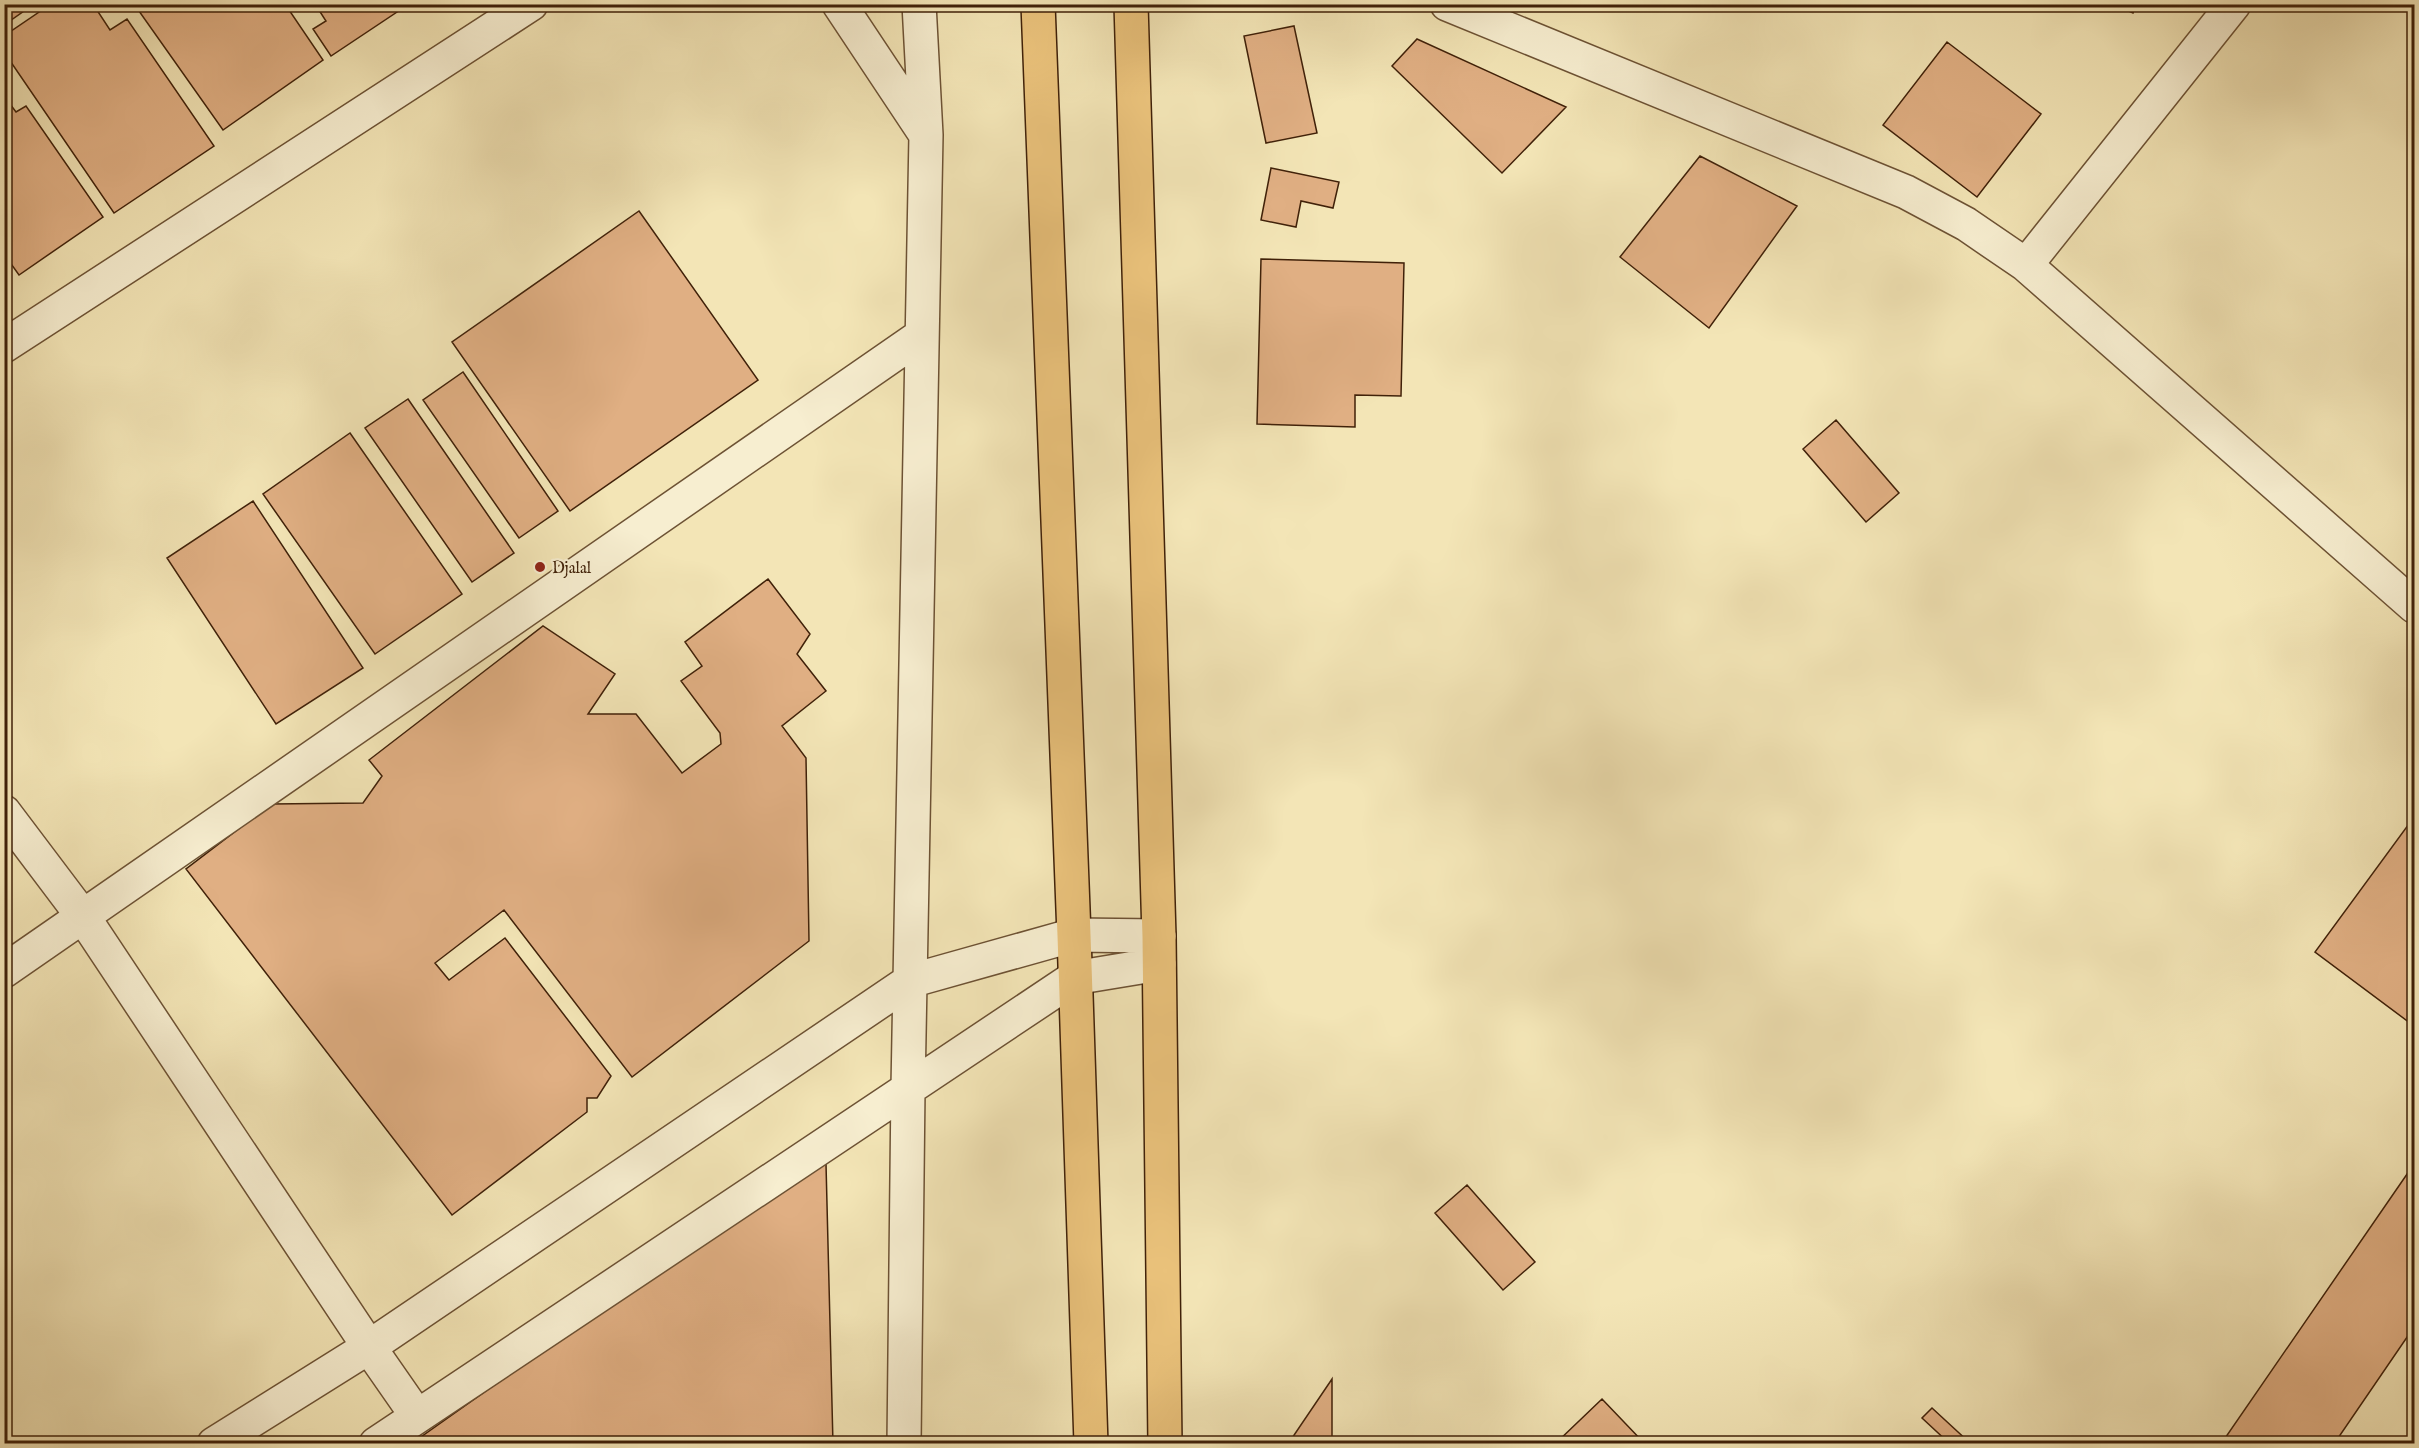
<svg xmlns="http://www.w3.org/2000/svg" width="2419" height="1448" font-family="'IM FELL English',serif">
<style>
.building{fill:#e0af83;stroke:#402109;stroke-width:1.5}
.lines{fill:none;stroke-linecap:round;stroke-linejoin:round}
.street-casing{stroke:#6d5234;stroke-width:36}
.highway-casing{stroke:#402109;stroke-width:36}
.street{stroke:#f7eed0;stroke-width:33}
.highway{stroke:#eac27b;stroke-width:33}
.poi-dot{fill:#8f2418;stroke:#f7eed0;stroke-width:2}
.labels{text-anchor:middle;stroke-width:4.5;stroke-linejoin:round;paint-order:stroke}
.poi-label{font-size:16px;fill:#402109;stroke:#f7eed0;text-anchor:start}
</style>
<rect width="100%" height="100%" fill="#f3e5b6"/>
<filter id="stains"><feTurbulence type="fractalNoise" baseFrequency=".00333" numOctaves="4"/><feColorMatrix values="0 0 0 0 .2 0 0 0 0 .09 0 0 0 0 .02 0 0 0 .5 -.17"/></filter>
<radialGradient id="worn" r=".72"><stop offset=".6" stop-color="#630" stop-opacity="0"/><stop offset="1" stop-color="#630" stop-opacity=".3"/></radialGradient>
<!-- building -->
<path class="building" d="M 4,4 L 34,4 L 4,25 Z
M 51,4 L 93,4 L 110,30 L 127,19 L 214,146 L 114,213 L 4,52 L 4,36 Z
M 134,4 L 285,4 L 323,60 L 223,130 Z
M 315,4 L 409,4 L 331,56 L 313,29 L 326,21 Z
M 2113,4 L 2136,4 L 2133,13 Z
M 1294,26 L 1317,133 L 1266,143 L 1244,36 Z
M 1417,39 L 1566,107 L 1502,173 L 1392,66 Z
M 1947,42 L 2041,114 L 1977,197 L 1883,125 Z
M 4,96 L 16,112 L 26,106 L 103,217 L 19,275 L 4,254 Z
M 1700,156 L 1797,206 L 1709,328 L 1620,257 Z
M 1271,168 L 1339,182 L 1333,208 L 1301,201 L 1296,227 L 1261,220 Z
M 639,211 L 758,380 L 570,511 L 452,342 Z
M 1261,259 L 1404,263 L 1401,396 L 1355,395 L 1355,427 L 1257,424 Z
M 463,372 L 558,511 L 519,538 L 423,400 Z
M 408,399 L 514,553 L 472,582 L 365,428 Z
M 1836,420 L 1899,493 L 1866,522 L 1803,449 Z
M 350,433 L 462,594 L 375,654 L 263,494 Z
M 253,501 L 363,668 L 276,724 L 167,558 Z
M 768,579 L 810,634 L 797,654 L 826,691 L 782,726 L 806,758 L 809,941 L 632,1077 L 504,910 L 435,963 L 449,980 L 505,938 L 611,1076 L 597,1098 L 587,1098 L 587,1112 L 452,1215 L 186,869 L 271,804 L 363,803 L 382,776 L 369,760 L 543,626 L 615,674 L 588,714 L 636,714 L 682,773 L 721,744 L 720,733 L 681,681 L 702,666 L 685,642 Z
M 2414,817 L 2414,1026 L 2315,952 Z
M 813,1159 L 826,1164 L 833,1444 L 411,1444 Z
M 2414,1164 L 2414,1327 L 2334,1444 L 2221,1444 Z
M 1467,1185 L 1535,1262 L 1503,1290 L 1435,1213 Z
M 1332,1379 L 1332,1444 L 1288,1444 Z
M 1602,1399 L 1645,1444 L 1555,1444 Z
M 1932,1408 L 1971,1444 L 1950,1444 L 1922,1418 Z"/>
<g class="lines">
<!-- street casing -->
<g class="street-casing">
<path id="street" d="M 839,4 L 926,135 L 908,1088 L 904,1444
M 919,4 L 926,135
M 1447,4 L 1906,192 L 1966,224 L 2026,265 L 2414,606
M 2026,265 L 2234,4
M 4,346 L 531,4
M 4,812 L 84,918 L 369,1347 L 417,1416
M 4,971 L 922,335
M 214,1444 L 369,1347 L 910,981 L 1074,935 L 1159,936
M 376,1444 L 1074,978 L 1159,964"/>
</g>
<!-- highway casing -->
<g class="highway-casing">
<path id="highway" d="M 1038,4 L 1074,935 L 1091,1444
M 1131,4 L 1159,936 L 1165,1444"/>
</g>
<!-- street -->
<use href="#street" class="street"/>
<!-- highway -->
<use href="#highway" class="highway"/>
</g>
<!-- markers -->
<circle class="poi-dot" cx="540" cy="567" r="6"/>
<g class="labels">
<!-- poi labels -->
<g class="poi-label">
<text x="552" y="573">Djalal</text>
</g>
</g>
<!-- margin -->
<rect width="2419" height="1448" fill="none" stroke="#f3e5b6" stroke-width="24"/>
<rect x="6" y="6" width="2407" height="1436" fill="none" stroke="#402109" stroke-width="3"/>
<rect x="12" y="12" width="2395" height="1424" fill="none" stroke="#402109" stroke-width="1.5"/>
<rect width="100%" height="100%" filter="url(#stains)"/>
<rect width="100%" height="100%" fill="url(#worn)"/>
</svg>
